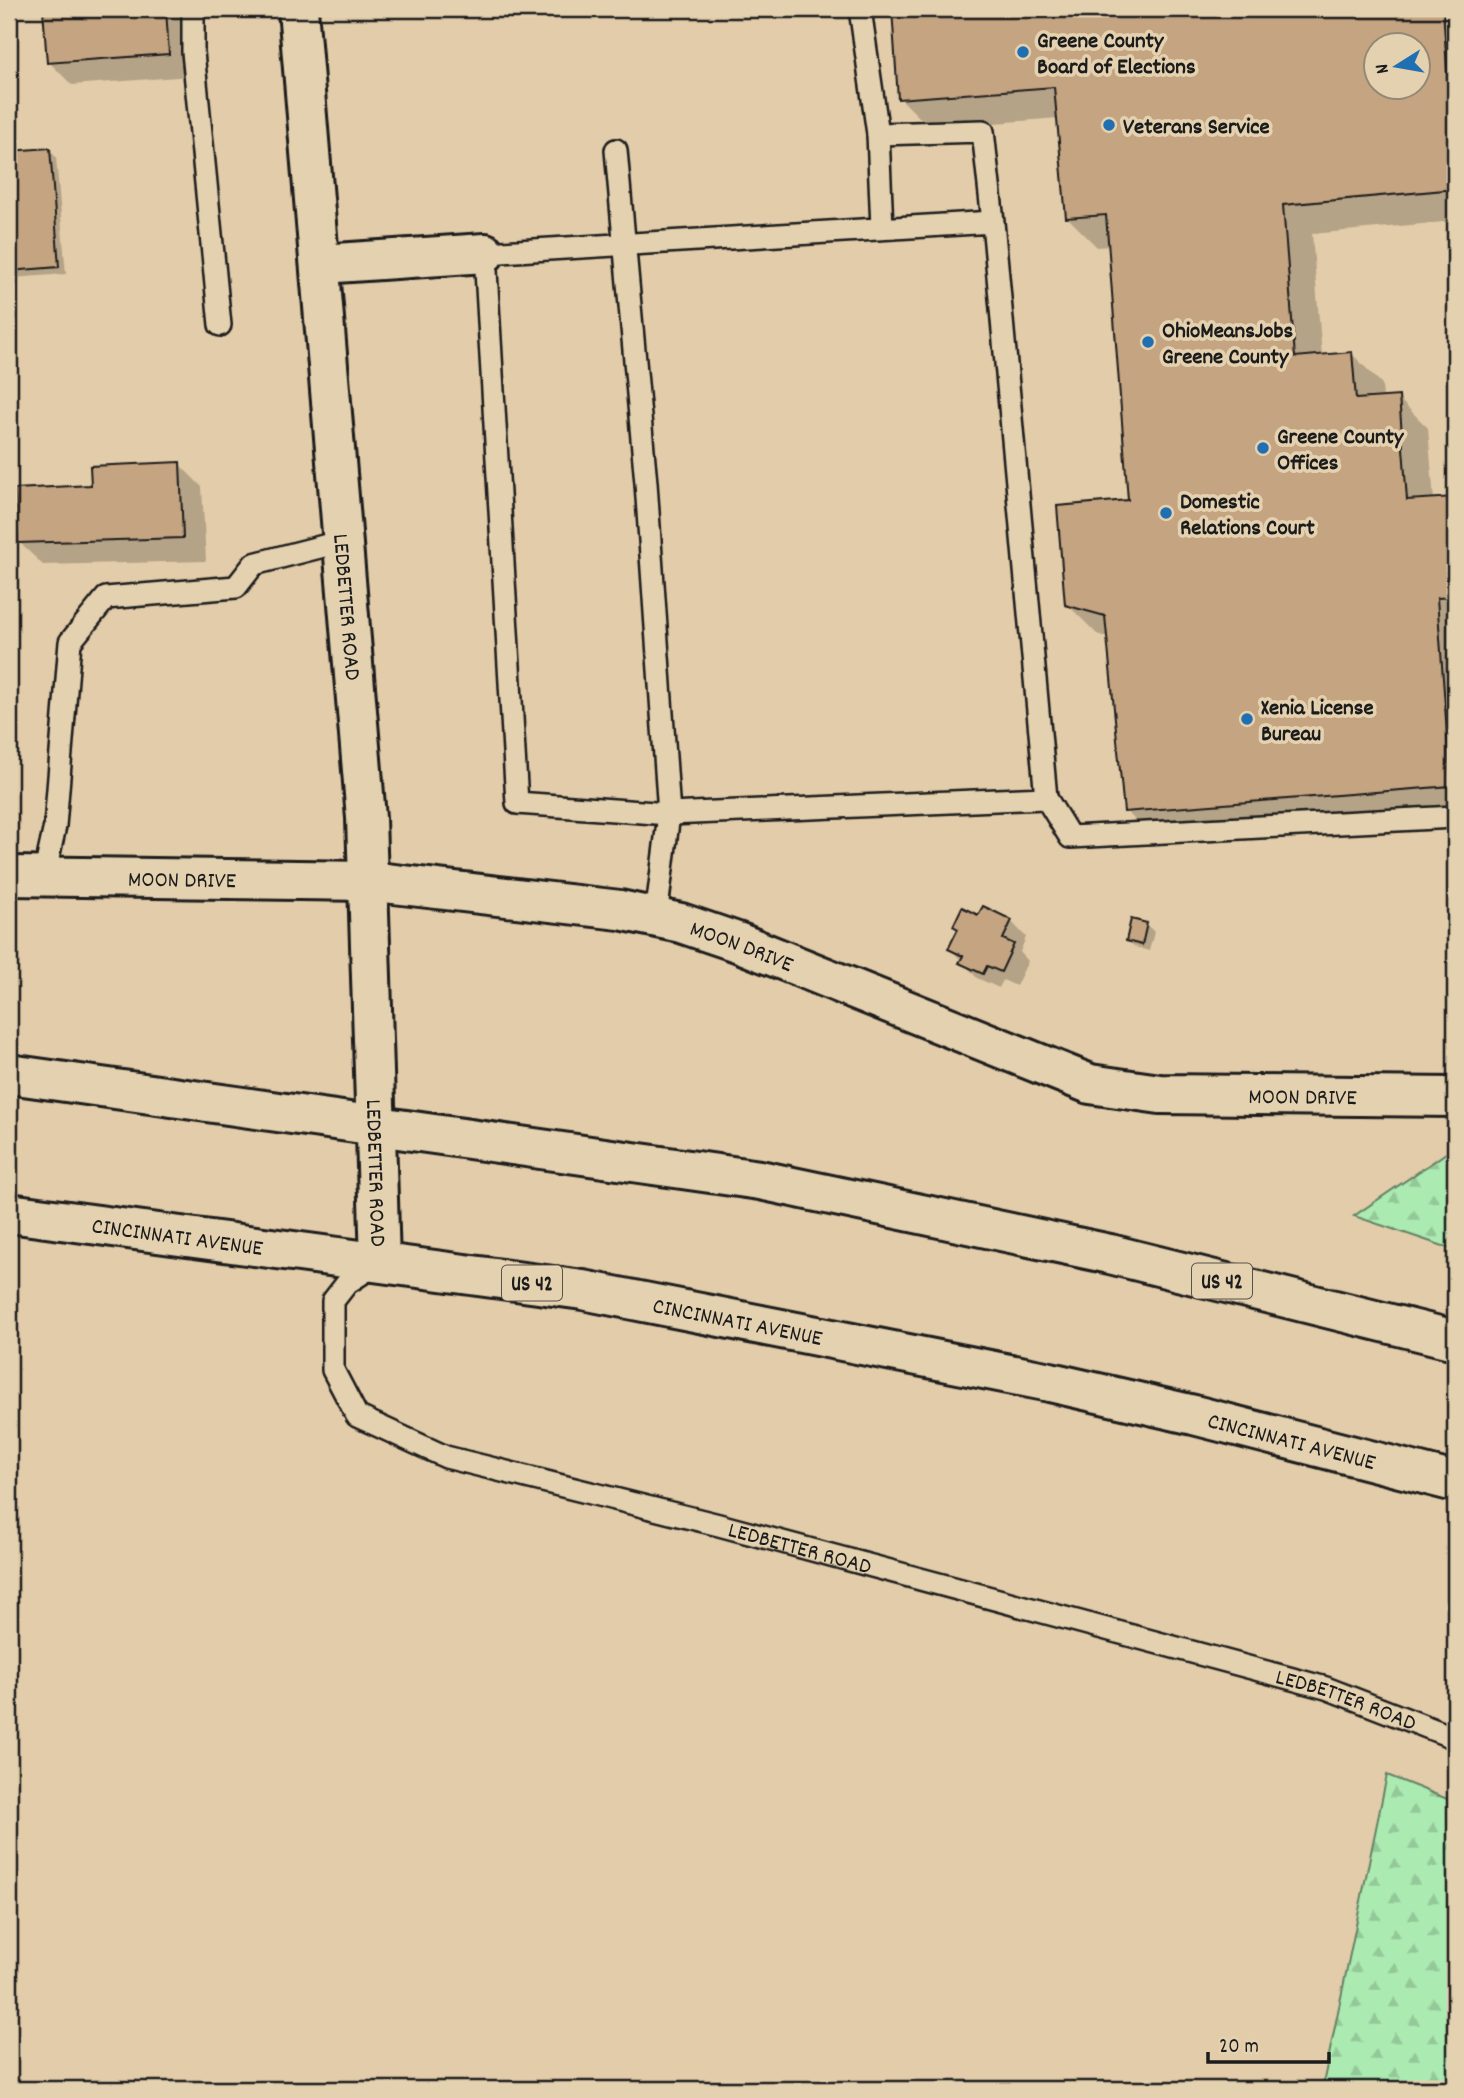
<svg xmlns="http://www.w3.org/2000/svg" width="1464" height="2098" font-family="Dekko,sans-serif">
<style>
.forest{fill:url(#forest-firs);stroke:#648366;stroke-width:2}
.shadow{fill:#0003;fill-rule:evenodd}
.building{fill:#c5a481;stroke:#1c1c1c;stroke-width:2;fill-rule:evenodd}
.lines{fill:none;stroke-linecap:round;stroke-linejoin:round}
.lane-casing{stroke:#1c1c1c;stroke-width:26}
.street-casing{stroke:#1c1c1c;stroke-width:44}
.secondary-casing{stroke:#1c1c1c;stroke-width:44}
.highway-casing{stroke:#1c1c1c;stroke-width:44}
.lane{stroke:#e4d1af;stroke-width:21}
.street{stroke:#e4d1af;stroke-width:38}
.secondary{stroke:#e4d1af;stroke-width:38}
.highway{stroke:#e4d1af;stroke-width:38}
.poi-dot{fill:#1f6fb2;stroke:#e4d1af;stroke-width:2.5}
.labels{text-anchor:middle;stroke-width:7;stroke-linejoin:round;paint-order:stroke}
.shield{fill:#e4d1af;stroke:#585248;stroke-width:2}
.shield-label{font-size:21px;font-weight:bold;fill:#1c1c1c}
.poi-label{font-size:23px;font-weight:bold;fill:#1c1c1c;stroke:#e4d1af;text-anchor:start}
.street-label{font-size:23px;fill:#1c1c1c;stroke:#e4d1af}
</style>
<defs>
<pattern id="forest-firs" width="22" height="20" patternUnits="userSpaceOnUse" patternTransform="scale(1.75)"><rect width="22" height="20" fill="#abeab1"/><path d="M5 1l3.5 6h-7zM16 11l3.5 6h-7z" fill="#93c898"/></pattern>
</defs>
<rect width="100%" height="100%" fill="#e3cca9"/>
<filter id="ink" filterUnits="userSpaceOnUse"><feTurbulence type="fractalNoise" baseFrequency=".0143" numOctaves="2"/><feDisplacementMap in="SourceGraphic" scale="14" xChannelSelector="R" yChannelSelector="G"/><feConvolveMatrix kernelMatrix="1 2 1 2 8 2 1 2 1" color-interpolation-filters="sRGB"/></filter>
<g filter="url(#ink)">
<!-- forest -->
<path class="forest" d="M 1455,1147 L 1455,1250 L 1354,1216 Z
M 1387,1775 L 1455,1802 L 1455,2089 L 1322,2089 Z"/>
<!-- shadow -->
<path class="shadow" d="M 45,9 L 186,9 L 191,76 L 72,85 L 49,62 Z
M 893,9 L 1455,9 L 1455,221 L 1312,234 L 1322,356 L 1352,354 L 1382,384 L 1383,399 L 1398,398 L 1428,428 L 1434,500 L 1455,498 L 1455,818 L 1156,841 L 1126,811 L 1109,638 L 1097,634 L 1067,604 L 1129,501 L 1110,246 L 1097,247 L 1067,217 L 1059,118 L 930,128 L 900,98 ZM 1376,46 L 1418,46 L 1418,88 L 1376,88 Z
M 49,150 L 56,157 L 66,274 L 12,278 L 9,274 L 9,153 Z
M 179,464 L 202,487 L 206,561 L 43,565 L 19,542 L 93,487 Z
M 979,918 L 1011,921 L 1026,937 L 1020,952 L 1028,961 L 1016,986 L 1003,980 L 999,988 L 977,978 L 950,948 L 959,930 L 955,926 Z
M 1146,924 L 1154,932 L 1149,951 L 1135,947 L 1127,940 Z"/>
<!-- building -->
<path class="building" d="M 43,9 L 166,9 L 169,54 L 47,63 Z
M 892,9 L 1443,9 L 1455,189 L 1283,205 L 1295,357 L 1352,352 L 1356,399 L 1399,396 L 1407,500 L 1455,497 L 1455,597 L 1437,598 L 1451,786 L 1124,812 L 1105,616 L 1065,605 L 1057,506 L 1128,500 L 1106,215 L 1066,218 L 1054,87 L 898,99 ZM 1376,46 L 1418,46 L 1418,88 L 1376,88 Z
M 50,148 L 59,267 L 9,271 L 9,151 Z
M 180,462 L 183,538 L 18,543 L 15,489 L 91,485 L 90,466 Z
M 983,906 L 1012,920 L 1003,939 L 1014,944 L 1001,972 L 987,966 L 983,974 L 959,963 L 963,956 L 948,949 L 958,929 L 953,926 L 962,907 L 978,915 Z
M 1131,919 L 1147,923 L 1142,945 L 1126,941 Z"/>
<g class="lines">
<!-- lane casing -->
<g class="lane-casing">
<g id="lane">
<path d="M 193,9 L 193,52 L 220,325"/>
<path d="M 860,9 L 878,134 L 983,131 L 993,222 L 1046,798 L 669,814 L 517,803 L 485,253 L 993,222"/>
<path d="M 878,134 L 882,228"/>
<path d="M 616,150 L 646,483 L 669,814 L 656,917"/>
<path d="M 1046,798 L 1070,837 L 1455,817"/>
<path d="M 44,877 L 55,826 L 70,642 L 106,598 L 236,587 L 254,564 L 343,541"/>
<path id="s1" d="M 378,1263 L 347,1283 L 333,1301 L 333,1370 L 357,1416 L 446,1457 L 719,1525 L 1326,1688 L 1455,1738"/>
</g>
</g>
<!-- street casing -->
<g class="street-casing">
<g id="street">
<path d="M 321,264 L 485,253"/>
<path id="s2" d="M 9,876 L 368,881 L 620,910 L 681,923 L 740,943 L 1090,1084 L 1160,1094 L 1455,1097"/>
</g>
</g>
<!-- secondary casing -->
<g class="secondary-casing">
<g id="secondary">
<path id="s3" d="M 298,9 L 366,818 L 380,1262"/>
</g>
</g>
<!-- highway casing -->
<g class="highway-casing">
<g id="highway">
<path d="M 9,1074 L 760,1180 L 1110,1254 L 1455,1340"/>
<path id="s4" d="M 9,1213 L 583,1290 L 1050,1382 L 1194,1415 L 1455,1482"/>
</g>
</g>
<!-- lane -->
<use href="#lane" class="lane"/>
<!-- street -->
<use href="#street" class="street"/>
<!-- secondary -->
<use href="#secondary" class="secondary"/>
<!-- highway -->
<use href="#highway" class="highway"/>
</g>
</g>
<!-- markers -->
<g class="poi-dot">
<circle cx="1023" cy="52" r="7"/>
<circle cx="1109" cy="125" r="7"/>
<circle cx="1148" cy="342" r="7"/>
<circle cx="1263" cy="448" r="7"/>
<circle cx="1166" cy="513" r="7"/>
<circle cx="1247" cy="719" r="7"/>
</g>
<g class="labels">
<!-- shield labels -->
<g class="shield">
<rect x="1192" y="1263.5" width="60" height="35" rx="5"/>
<rect x="502" y="1265.5" width="60" height="35" rx="5"/>
</g>
<g class="shield-label">
<text x="1222" y="1288">US 42</text>
<text x="532" y="1290">US 42</text>
</g>
<!-- poi labels -->
<g class="poi-label">
<text x="1037" y="47">Greene County<tspan x="1037" dy="26">Board of Elections</tspan></text>
<text x="1123" y="133">Veterans Service</text>
<text x="1162" y="337">OhioMeansJobs<tspan x="1162" dy="26">Greene County</tspan></text>
<text x="1277" y="443">Greene County<tspan x="1277" dy="26">Offices</tspan></text>
<text x="1180" y="508">Domestic<tspan x="1180" dy="26">Relations Court</tspan></text>
<text x="1261" y="714">Xenia License<tspan x="1261" dy="26">Bureau</tspan></text>
</g>
<!-- street labels -->
<g class="street-label">
<text dy="8" stroke="none"><textPath href="#s3" startOffset="600">LEDBETTER ROAD</textPath></text>
<text dy="8" stroke="none"><textPath href="#s2" startOffset="173">MOON DRIVE</textPath></text>
<text dy="8" stroke="none"><textPath href="#s2" startOffset="740">MOON DRIVE</textPath></text>
<text dy="8" stroke="none"><textPath href="#s2" startOffset="1328">MOON DRIVE</textPath></text>
<text dy="8" stroke="none"><textPath href="#s3" startOffset="1167">LEDBETTER ROAD</textPath></text>
<text dy="8" stroke="none"><textPath href="#s4" startOffset="170">CINCINNATI AVENUE</textPath></text>
<text dy="8" stroke="none"><textPath href="#s4" startOffset="737">CINCINNATI AVENUE</textPath></text>
<text dy="8" stroke="none"><textPath href="#s4" startOffset="1304">CINCINNATI AVENUE</textPath></text>
<text dy="8" stroke="none"><textPath href="#s1" startOffset="644">LEDBETTER ROAD</textPath></text>
<text dy="8" stroke="none"><textPath href="#s1" startOffset="1211">LEDBETTER ROAD</textPath></text>
</g>
</g>
<!-- margin -->
<rect width="1464" height="2098" fill="none" stroke="#e4d1af" stroke-width="35"/>
<rect x="18" y="18" width="1429" height="2063" fill="none" stroke="#1c1c1c" stroke-width="2.5" filter="url(#ink)"/>
<!-- north arrow -->
<g transform="translate(1397 66) rotate(259)"><circle r="33" fill="#e4d1af" stroke="#948974" stroke-width="2"/>
<path d="M0-5L12 26L0 18L-12 26Z" fill="#1f6fb2"/>
<text y="-10" font-size="19" font-weight="bold" text-anchor="middle" fill="#1c1c1c">N</text>
</g>
<!-- scale -->
<path d="M1208 2052v10h121v-10" fill="none" stroke="#1c1c1c" stroke-width="3.5"/>
<text x="1219" y="2052" font-size="21" fill="#1c1c1c" stroke="#e4d1af" stroke-width="5" paint-order="stroke">20 m</text>
</svg>
